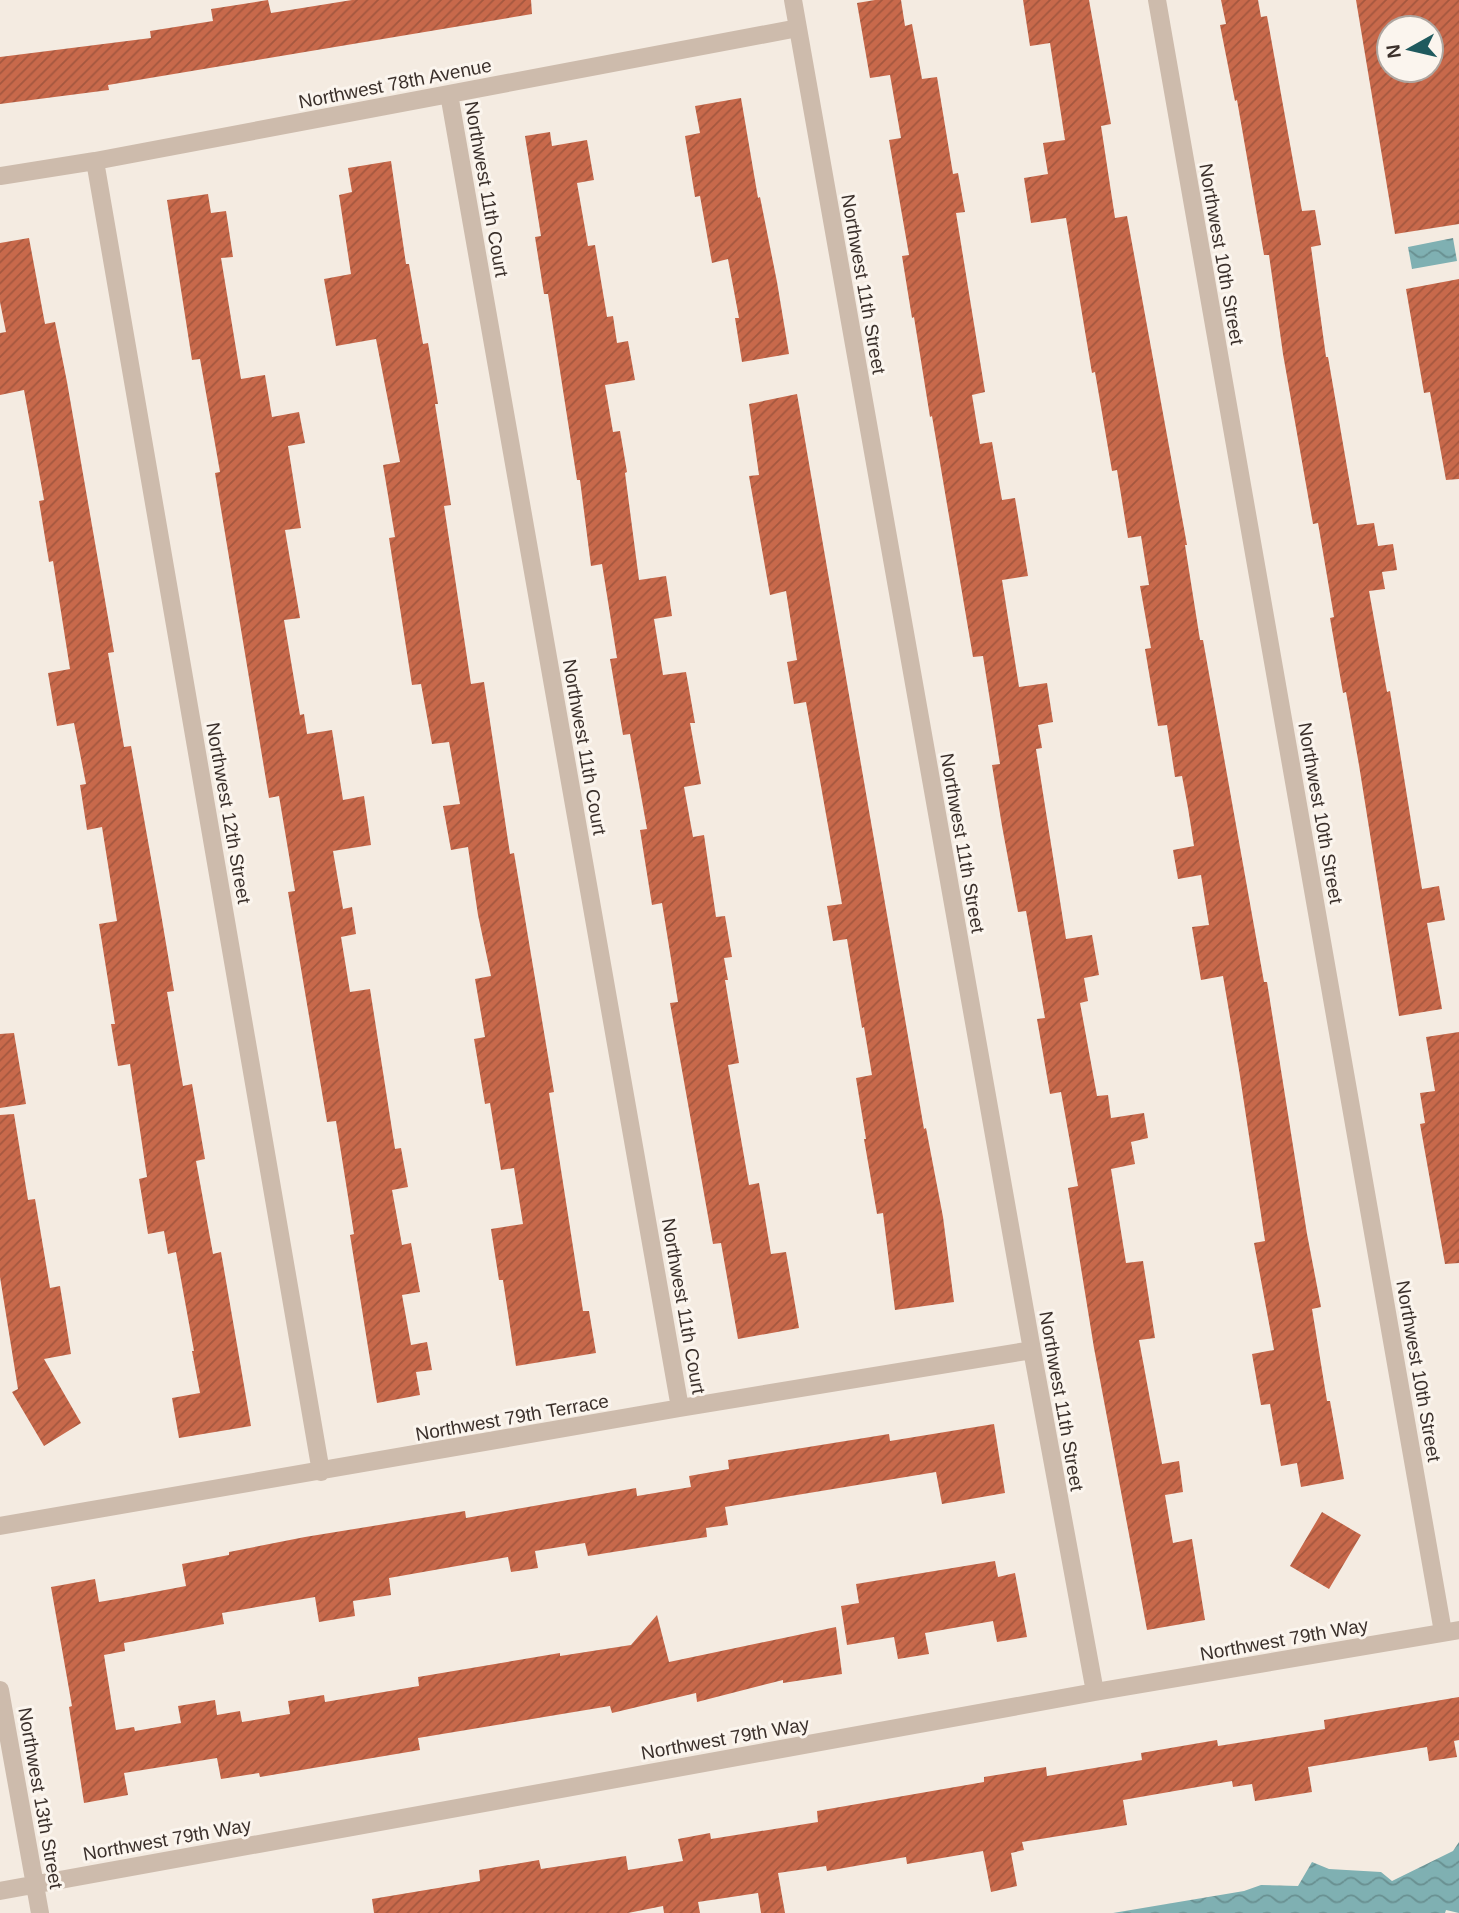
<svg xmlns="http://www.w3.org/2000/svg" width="1459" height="1913" font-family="Arial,sans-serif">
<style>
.water{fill:url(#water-waves)}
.building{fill:url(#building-hatch);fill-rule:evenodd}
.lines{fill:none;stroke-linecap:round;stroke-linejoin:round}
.minor{stroke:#cdbbac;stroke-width:18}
.labels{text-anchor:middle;stroke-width:6;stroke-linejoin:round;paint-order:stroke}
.street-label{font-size:19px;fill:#3b302b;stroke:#fbf5ee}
</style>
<defs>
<pattern id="water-waves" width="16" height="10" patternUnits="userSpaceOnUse" patternTransform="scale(1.75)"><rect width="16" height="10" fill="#7fb0b2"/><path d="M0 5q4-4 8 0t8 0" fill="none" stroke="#699091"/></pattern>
<pattern id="building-hatch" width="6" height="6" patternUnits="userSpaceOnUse" patternTransform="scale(1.75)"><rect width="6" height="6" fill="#c8694b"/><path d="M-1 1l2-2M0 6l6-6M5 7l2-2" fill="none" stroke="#a4573f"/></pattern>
</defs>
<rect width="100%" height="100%" fill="#f4ebe1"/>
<!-- water -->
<path class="water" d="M 1453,238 L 1457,261 L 1412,269 L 1408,247 Z
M 1459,1842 L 1459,1913 L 1446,1910 L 1445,1913 L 1113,1913 L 1244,1891 L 1261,1885 L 1298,1886 L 1312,1862 L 1329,1869 L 1381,1872 L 1392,1881 L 1453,1851 Z"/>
<!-- building -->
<path class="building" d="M 268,0 L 271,13 L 352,0 L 531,0 L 532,14 L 108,85 L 109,90 L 0,104 L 0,57 L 151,38 L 150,31 L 213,21 L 211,9 Z
M 875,0 L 901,0 L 905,26 L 912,24 L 922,79 L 937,77 L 953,174 L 958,173 L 965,212 L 956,213 L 985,392 L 972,395 L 980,444 L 992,442 L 1002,500 L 1015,498 L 1028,576 L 1002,580 L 1019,687 L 1047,683 L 1053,722 L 1038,725 L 1042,748 L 1036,749 L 1066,939 L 1092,935 L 1099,975 L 1084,978 L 1088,1001 L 1080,1003 L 1097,1096 L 1108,1095 L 1111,1118 L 1144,1113 L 1148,1138 L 1131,1142 L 1135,1164 L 1111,1169 L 1126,1263 L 1143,1261 L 1155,1338 L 1139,1340 L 1162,1464 L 1179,1461 L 1183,1492 L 1165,1495 L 1173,1543 L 1192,1539 L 1205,1620 L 1147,1630 L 1094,1348 L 1068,1188 L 1078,1186 L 1061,1092 L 1050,1094 L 1037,1019 L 1045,1018 L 1026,911 L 1018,912 L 1002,826 L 992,765 L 1000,764 L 983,656 L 973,657 L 932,416 L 930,417 L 914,317 L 912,318 L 902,256 L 909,255 L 889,140 L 901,138 L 890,75 L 870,78 L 857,3 Z
M 1023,0 L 1089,0 L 1111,124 L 1101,126 L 1115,218 L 1127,216 L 1187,545 L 1185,545 L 1200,640 L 1203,640 L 1264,982 L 1267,982 L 1307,1234 L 1321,1307 L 1312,1309 L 1327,1401 L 1330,1401 L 1344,1479 L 1301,1487 L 1297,1463 L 1281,1466 L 1270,1404 L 1261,1405 L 1252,1354 L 1274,1350 L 1254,1243 L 1265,1241 L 1239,1070 L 1223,976 L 1201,980 L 1192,927 L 1209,925 L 1201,875 L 1178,879 L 1173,850 L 1194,846 L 1188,808 L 1182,776 L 1175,777 L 1167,725 L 1158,726 L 1145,649 L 1151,648 L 1140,586 L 1149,585 L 1141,536 L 1128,538 L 1117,470 L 1112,471 L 1095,372 L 1092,373 L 1066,218 L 1031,223 L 1024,178 L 1048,174 L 1043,143 L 1065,140 L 1050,43 L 1030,46 Z
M 1221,0 L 1258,0 L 1261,17 L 1267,16 L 1302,211 L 1315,210 L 1321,245 L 1311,247 L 1326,357 L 1328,357 L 1357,525 L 1374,523 L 1378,546 L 1393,544 L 1397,570 L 1382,572 L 1385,589 L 1369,591 L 1387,692 L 1390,691 L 1422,889 L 1439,886 L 1445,920 L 1427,923 L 1442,1009 L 1399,1016 L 1359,765 L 1346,692 L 1343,693 L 1330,618 L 1334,617 L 1318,523 L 1313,524 L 1283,354 L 1269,255 L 1264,255 L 1237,100 L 1235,101 L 1220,25 L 1226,24 Z
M 1356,0 L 1459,0 L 1459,224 L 1395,234 ZM 1389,28 L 1431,28 L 1431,70 L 1389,70 Z
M 741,98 L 758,198 L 760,197 L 777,282 L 789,354 L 742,362 L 735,318 L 739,318 L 728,259 L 712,263 L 700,196 L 695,197 L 685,136 L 700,133 L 695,106 Z
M 550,132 L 552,146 L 587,140 L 594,180 L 577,183 L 588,246 L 595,245 L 607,317 L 613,316 L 617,343 L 628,341 L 635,380 L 605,385 L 613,432 L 620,431 L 627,472 L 625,473 L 639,580 L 666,576 L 672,616 L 654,619 L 663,675 L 686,672 L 695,723 L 690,723 L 701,784 L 684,787 L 693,837 L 704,835 L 716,917 L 725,916 L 732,957 L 724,958 L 728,980 L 725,980 L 739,1063 L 728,1065 L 749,1185 L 759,1183 L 771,1254 L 786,1252 L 799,1328 L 738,1339 L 721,1243 L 713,1244 L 670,1003 L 678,1002 L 662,903 L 652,905 L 640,830 L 647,829 L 630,734 L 623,735 L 610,659 L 617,658 L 602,564 L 591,566 L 580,480 L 577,480 L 548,294 L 544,294 L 535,237 L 541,236 L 525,136 Z
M 391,161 L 406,264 L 409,264 L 423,344 L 428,343 L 438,404 L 435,404 L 451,505 L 444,506 L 471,684 L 484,682 L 510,854 L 514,853 L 554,1092 L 549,1093 L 583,1311 L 589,1311 L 596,1353 L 516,1366 L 503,1280 L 499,1280 L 491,1229 L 523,1224 L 514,1168 L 501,1170 L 490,1103 L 485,1104 L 474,1039 L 485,1037 L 475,979 L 491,976 L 478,915 L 468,847 L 451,850 L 443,806 L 460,804 L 449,742 L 432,744 L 421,684 L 412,685 L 389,538 L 395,537 L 383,465 L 400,462 L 376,339 L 336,346 L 324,279 L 351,274 L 339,195 L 352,192 L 348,168 Z
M 208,194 L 211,213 L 226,211 L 233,257 L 221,258 L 241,379 L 265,375 L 272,417 L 299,412 L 305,443 L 288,446 L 301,528 L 285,530 L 300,618 L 284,620 L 300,715 L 304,714 L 307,734 L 332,730 L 343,800 L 364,796 L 371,845 L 333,851 L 343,909 L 352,907 L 356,934 L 341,937 L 350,992 L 370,989 L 395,1149 L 401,1148 L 408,1187 L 392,1190 L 402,1245 L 411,1243 L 420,1292 L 402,1295 L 411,1345 L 427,1342 L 432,1370 L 416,1372 L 420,1395 L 377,1403 L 350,1235 L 354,1234 L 336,1121 L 327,1122 L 288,892 L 295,891 L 279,796 L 269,798 L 215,473 L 220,472 L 200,359 L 192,360 L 167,200 Z
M 29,238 L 45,324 L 55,322 L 67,382 L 114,652 L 108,653 L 124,747 L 131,746 L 161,914 L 174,991 L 167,992 L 183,1086 L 192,1084 L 205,1159 L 196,1161 L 213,1254 L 221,1252 L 251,1426 L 179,1438 L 172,1398 L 200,1393 L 192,1351 L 194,1351 L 176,1252 L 168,1254 L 164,1231 L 148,1234 L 139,1179 L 147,1177 L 130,1064 L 118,1066 L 111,1024 L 115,1024 L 99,924 L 117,921 L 102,827 L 87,830 L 80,785 L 86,784 L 74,723 L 57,726 L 48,673 L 70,669 L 53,561 L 49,562 L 39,501 L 44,500 L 24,390 L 0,395 L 0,333 L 6,332 L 0,302 L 0,243 Z
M 1459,279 L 1459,479 L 1446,480 L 1430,392 L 1424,393 L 1406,289 Z
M 797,394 L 924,1129 L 926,1128 L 943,1217 L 954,1302 L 895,1310 L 883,1213 L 877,1214 L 864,1139 L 866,1139 L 856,1078 L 872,1075 L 864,1027 L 862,1028 L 847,939 L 833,941 L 827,906 L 842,904 L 806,702 L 794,704 L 787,662 L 797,660 L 786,591 L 770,595 L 749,476 L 759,475 L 749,404 Z
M 1459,1032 L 1459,1263 L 1445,1264 L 1420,1124 L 1425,1123 L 1420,1093 L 1435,1091 L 1426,1037 Z
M 14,1033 L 26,1104 L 0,1108 L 0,1034 Z
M 14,1114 L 28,1200 L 35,1199 L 50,1288 L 60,1286 L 71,1354 L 44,1359 L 81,1423 L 44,1446 L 12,1392 L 18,1389 L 0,1277 L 0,1115 Z
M 994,1424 L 1005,1493 L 942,1504 L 936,1472 L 725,1507 L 728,1525 L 706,1528 L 707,1537 L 588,1556 L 585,1543 L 535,1551 L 538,1568 L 511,1572 L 508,1557 L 389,1578 L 391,1595 L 353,1601 L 355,1616 L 319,1622 L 315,1597 L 222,1613 L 224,1624 L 124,1643 L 125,1651 L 104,1655 L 116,1730 L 134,1727 L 135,1731 L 181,1723 L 178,1706 L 215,1700 L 217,1715 L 240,1711 L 242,1722 L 290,1714 L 288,1701 L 324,1695 L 325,1702 L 419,1686 L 418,1677 L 560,1653 L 560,1656 L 631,1645 L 657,1615 L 669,1662 L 836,1627 L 842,1674 L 783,1683 L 783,1680 L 697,1702 L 696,1693 L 612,1713 L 610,1706 L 418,1738 L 420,1750 L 260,1777 L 259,1773 L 221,1779 L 217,1758 L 124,1773 L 128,1795 L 84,1803 L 69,1707 L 72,1706 L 51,1587 L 95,1579 L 99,1602 L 128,1597 L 186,1586 L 182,1564 L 229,1555 L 229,1552 L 305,1537 L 465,1511 L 466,1518 L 636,1488 L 637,1496 L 691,1487 L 689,1476 L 729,1469 L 728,1460 L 889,1434 L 890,1441 Z
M 1322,1512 L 1361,1535 L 1329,1589 L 1290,1566 Z
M 995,1561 L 998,1577 L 1015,1573 L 1027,1637 L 997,1642 L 993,1621 L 925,1633 L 929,1654 L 898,1659 L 894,1637 L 847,1645 L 841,1606 L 859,1603 L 856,1584 Z
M 1459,1697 L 1459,1740 L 1454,1741 L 1457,1757 L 1429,1761 L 1427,1747 L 1308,1767 L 1312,1792 L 1255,1801 L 1252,1784 L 1233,1787 L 1232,1781 L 1123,1800 L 1127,1825 L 1022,1842 L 1024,1850 L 1011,1853 L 1017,1886 L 991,1892 L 983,1851 L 907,1864 L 906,1857 L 827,1871 L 826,1866 L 778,1873 L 785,1913 L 761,1913 L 758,1893 L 698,1902 L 700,1913 L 664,1913 L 663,1906 L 628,1913 L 374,1913 L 372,1899 L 480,1881 L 479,1870 L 539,1860 L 541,1869 L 626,1856 L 628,1870 L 683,1861 L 678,1839 L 710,1833 L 711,1839 L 818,1822 L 817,1811 L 984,1782 L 984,1777 L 1046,1767 L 1047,1776 L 1142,1760 L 1141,1753 L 1217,1740 L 1218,1746 L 1325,1729 L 1324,1720 Z"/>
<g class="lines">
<!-- minor -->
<path class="minor" d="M 793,0 L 1032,1350 L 1095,1692
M 1157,0 L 1443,1632
M 449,94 L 680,1408
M 95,161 L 321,1472
M 0,176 L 95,161 L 798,28
M 0,1526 L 680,1408 L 1032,1350
M 0,1690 L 40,1913
M 0,1891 L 1095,1692 L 1459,1630"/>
</g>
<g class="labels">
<!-- street labels -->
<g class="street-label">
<text transform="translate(395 83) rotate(-11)" y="7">Northwest 78th Avenue</text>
<text transform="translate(487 189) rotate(80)" y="7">Northwest 11th Court</text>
<text transform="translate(1222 254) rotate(80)" y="7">Northwest 10th Street</text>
<text transform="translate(864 284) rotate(80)" y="7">Northwest 11th Street</text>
<text transform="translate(585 747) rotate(80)" y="7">Northwest 11th Court</text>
<text transform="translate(229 813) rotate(80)" y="7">Northwest 12th Street</text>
<text transform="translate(1321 813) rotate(80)" y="7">Northwest 10th Street</text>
<text transform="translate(963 843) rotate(80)" y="7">Northwest 11th Street</text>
<text transform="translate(684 1306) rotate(80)" y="7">Northwest 11th Court</text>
<text transform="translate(1419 1371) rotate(80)" y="7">Northwest 10th Street</text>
<text transform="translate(1062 1401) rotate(80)" y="7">Northwest 11th Street</text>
<text transform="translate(512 1417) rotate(-10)" y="7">Northwest 79th Terrace</text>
<text transform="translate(1284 1639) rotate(-10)" y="7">Northwest 79th Way</text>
<text transform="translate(725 1738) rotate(-10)" y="7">Northwest 79th Way</text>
<text transform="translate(41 1798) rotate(80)" y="7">Northwest 13th Street</text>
<text transform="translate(167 1839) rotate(-10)" y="7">Northwest 79th Way</text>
</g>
</g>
<!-- north arrow -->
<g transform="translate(1410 49) rotate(262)"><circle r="33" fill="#fbf5ee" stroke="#aea6a0" stroke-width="2"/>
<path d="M0-5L12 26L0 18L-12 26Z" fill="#1f5a5e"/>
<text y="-10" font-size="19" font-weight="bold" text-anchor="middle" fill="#3b302b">N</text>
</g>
</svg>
